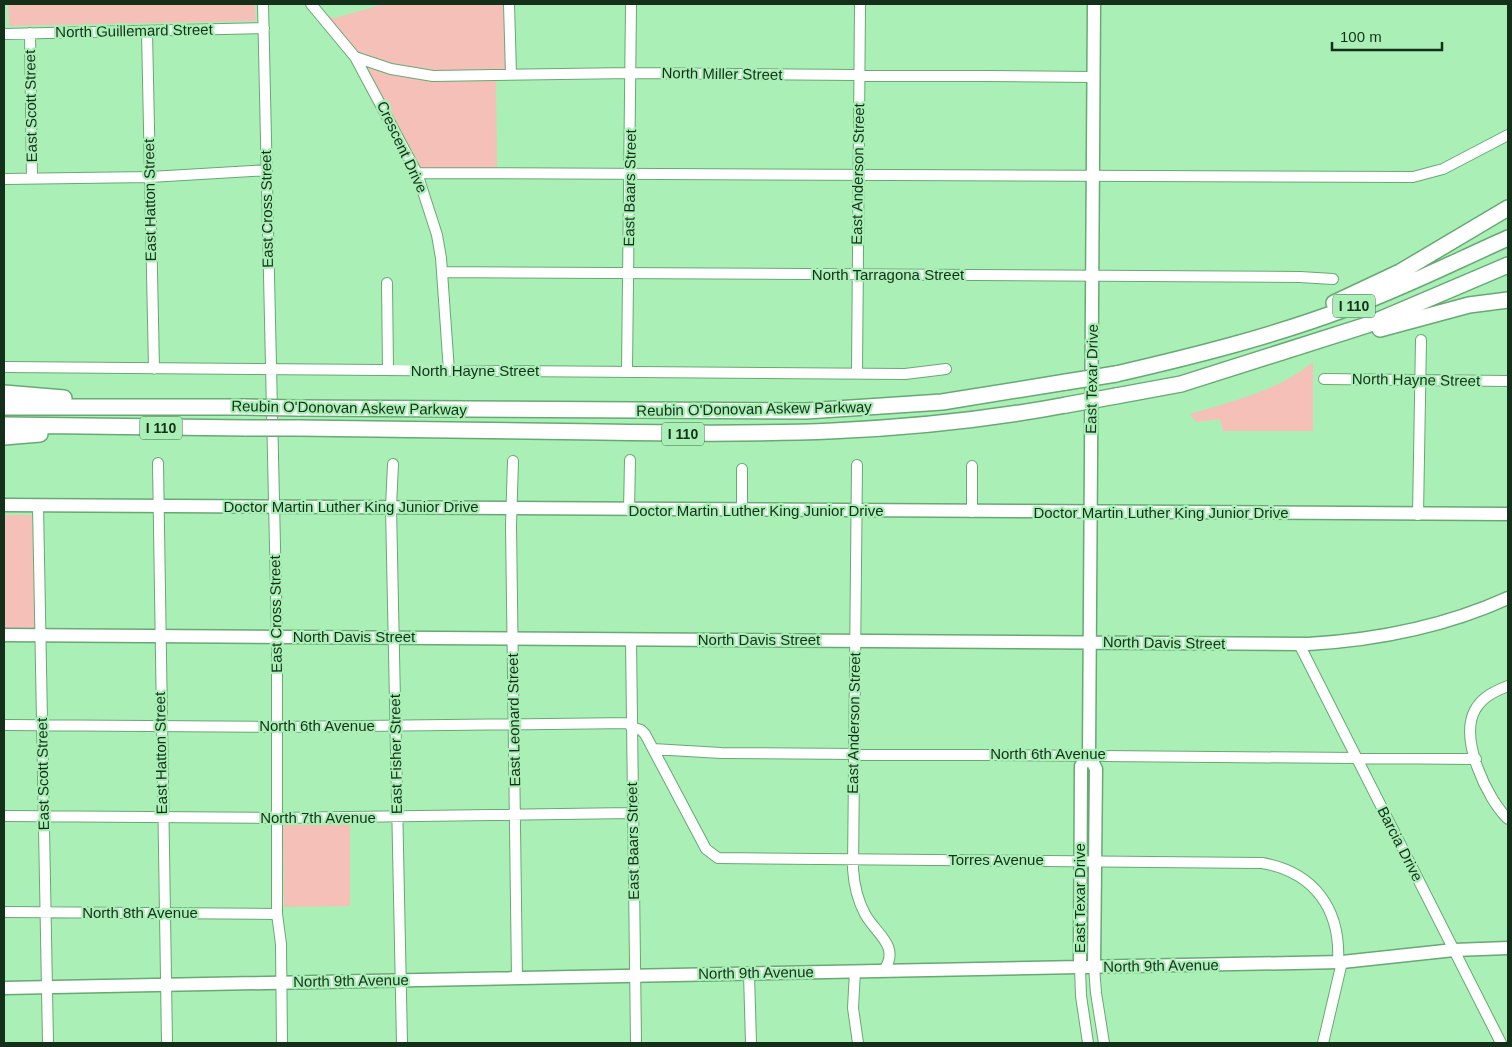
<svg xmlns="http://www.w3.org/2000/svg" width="1512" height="1047" font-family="Helvetica,sans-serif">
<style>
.green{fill:#f4c0b7}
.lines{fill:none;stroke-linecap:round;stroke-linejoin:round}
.minor-casing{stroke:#66a973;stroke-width:12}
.major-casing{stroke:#66a973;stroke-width:15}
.highway-casing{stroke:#66a973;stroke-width:18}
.minor{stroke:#fff;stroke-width:10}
.major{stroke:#fff;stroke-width:12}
.highway{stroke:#fff;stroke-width:15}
.highway-bridge-casing{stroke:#66a973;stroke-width:18;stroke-linecap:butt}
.highway-bridge{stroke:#fff;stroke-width:15}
.labels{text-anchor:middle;stroke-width:4.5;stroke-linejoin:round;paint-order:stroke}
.shield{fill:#aaf0b6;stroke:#416a49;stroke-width:1}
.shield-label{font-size:14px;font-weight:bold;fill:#14301a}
.street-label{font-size:15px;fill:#14301a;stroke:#aaf0b6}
</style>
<rect width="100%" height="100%" fill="#aaf0b6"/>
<!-- green -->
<path class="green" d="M 8,4 L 255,4 L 256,21 L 9,26 Z
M 384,4 L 505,4 L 507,70 L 434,72 L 392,66 L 358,54 L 326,15 L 335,18 Z
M 364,64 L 496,78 L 497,170 L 420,169 Z
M 1313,362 L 1313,431 L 1223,431 L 1220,419 L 1196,422 L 1190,414 C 1234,401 1277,391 1313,362 Z
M 4,515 L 32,515 L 36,628 L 4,628 Z
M 350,824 L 350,906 L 284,907 L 283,825 Z"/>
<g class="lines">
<!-- minor casing -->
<g class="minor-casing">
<path id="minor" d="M 263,4 L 277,637 L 277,914 L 281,944 L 282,1043
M 311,4 L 355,57 L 417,173 L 437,235 L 441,258 L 449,371
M 509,4 L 511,74
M 147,31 L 154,369
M 30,33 L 32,178
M 4,34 L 264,28
M 355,57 L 391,69 L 433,76 L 631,73 L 1092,77
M 417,173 L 1413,177 L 1443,169 L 1508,135
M 4,179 L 150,177 L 267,170
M 443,272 L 1300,277 L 1333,279
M 387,283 L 388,370
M 4,367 L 905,374 L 946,369
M 627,372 L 631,4
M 857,374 L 860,4
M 1324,379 L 1508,381
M 513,461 L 511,525 L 517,978
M 158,463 L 167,1043
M 393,464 L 391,507 L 402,1043
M 857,465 L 853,869 C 854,885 857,899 865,914 C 875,933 901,946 884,970
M 742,469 L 742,510
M 38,505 L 48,1043
M 629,510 L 630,460
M 972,512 L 972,466
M 1418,515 L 1421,340
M 631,639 L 636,1043
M 1299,644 L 1501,1043
M 1508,686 C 1495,691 1482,697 1475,710 C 1459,739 1487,799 1508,819
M 4,725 L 277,727 L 631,723
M 631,727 L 641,730 L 645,734 L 706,849 L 718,858 L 1262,863 C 1314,872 1341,909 1338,962
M 653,749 L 721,753 L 1476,759
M 4,816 L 275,818 L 632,813
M 4,912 L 277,914
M 1080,967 L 1081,996 L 1088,1043
M 1094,967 L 1096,993 L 1104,1043
M 855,971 L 853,1008 L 858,1043
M 749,974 L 751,1043
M 1323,1043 L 1342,962"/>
</g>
<!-- major casing -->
<g class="major-casing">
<path id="major" d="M 1094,4 L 1089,755 L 1096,769 L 1094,967
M 4,505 L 1508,514
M 4,635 L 1308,644 C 1377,640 1444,627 1508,598
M 1080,967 L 1081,766 L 1089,755
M 4,988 L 1342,962 L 1454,950 L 1508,948"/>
</g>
<!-- highway casing -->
<g class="highway-casing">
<path id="highway" d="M 1334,303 L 1400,272 L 1508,208
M 1380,329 L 1469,305 L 1508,300
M 1116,374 C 1194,356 1270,337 1345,309 C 1401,289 1454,262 1508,238
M 4,393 L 64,398
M 1116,396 L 1181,384 L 1367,325 L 1508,265
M 4,407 L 245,407
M 298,408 L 806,411 L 942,402 L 1066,382
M 4,425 L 246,428
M 298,428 C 399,429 499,431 600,432 C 760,435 907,435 1066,405
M 4,437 L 40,434"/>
</g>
<!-- minor -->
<use href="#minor" class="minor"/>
<!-- major -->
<use href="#major" class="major"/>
<!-- highway -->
<use href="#highway" class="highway"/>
<!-- highway-bridge casing -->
<g class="highway-bridge-casing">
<path id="highway-bridge" d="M 1066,382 L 1116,374
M 1066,405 L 1116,396
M 245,407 L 298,408
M 246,428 L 298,428"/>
</g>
<!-- highway-bridge -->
<use href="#highway-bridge" class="highway-bridge"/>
</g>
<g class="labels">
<!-- shield labels -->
<g class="shield">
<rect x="1333" y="294.5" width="42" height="23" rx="4"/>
<rect x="140" y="416.5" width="42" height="23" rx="4"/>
<rect x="662" y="422.5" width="42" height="23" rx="4"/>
</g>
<g class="shield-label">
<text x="1354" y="311">I 110</text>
<text x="161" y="433">I 110</text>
<text x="683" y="439">I 110</text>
</g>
<!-- street labels -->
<g class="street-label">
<text transform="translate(134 31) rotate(-1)" y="5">North Guillemard Street</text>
<text transform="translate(722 74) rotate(1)" y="5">North Miller Street</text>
<text transform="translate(31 106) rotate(-91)" y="5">East Scott Street</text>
<text transform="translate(402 147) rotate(65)" y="5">Crescent Drive</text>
<text transform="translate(858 174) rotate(-89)" y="5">East Anderson Street</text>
<text transform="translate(630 188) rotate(-89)" y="5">East Baars Street</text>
<text transform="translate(150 200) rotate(-91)" y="5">East Hatton Street</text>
<text transform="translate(267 209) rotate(-91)" y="5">East Cross Street</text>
<text x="888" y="280">North Tarragona Street</text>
<text x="475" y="376">North Hayne Street</text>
<text transform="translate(1092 379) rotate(-89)" y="5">East Texar Drive</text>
<text transform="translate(1416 380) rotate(1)" y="5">North Hayne Street</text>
<text transform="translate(349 408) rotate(1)" y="5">Reubin O'Donovan Askew Parkway</text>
<text transform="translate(754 409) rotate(-1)" y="5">Reubin O'Donovan Askew Parkway</text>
<text x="351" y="512">Doctor Martin Luther King Junior Drive</text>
<text x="756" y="516">Doctor Martin Luther King Junior Drive</text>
<text x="1161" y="518">Doctor Martin Luther King Junior Drive</text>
<text transform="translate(276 614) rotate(-91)" y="5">East Cross Street</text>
<text x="354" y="642">North Davis Street</text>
<text x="759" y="645">North Davis Street</text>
<text transform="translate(1164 643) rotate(1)" y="5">North Davis Street</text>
<text transform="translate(514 720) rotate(-91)" y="5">East Leonard Street</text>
<text transform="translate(854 723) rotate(-89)" y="5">East Anderson Street</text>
<text x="317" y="731">North 6th Avenue</text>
<text transform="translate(161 753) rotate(-91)" y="5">East Hatton Street</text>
<text transform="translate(396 754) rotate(-91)" y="5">East Fisher Street</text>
<text x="1048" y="759">North 6th Avenue</text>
<text transform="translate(43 774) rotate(-91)" y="5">East Scott Street</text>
<text x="318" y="823">North 7th Avenue</text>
<text transform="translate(633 841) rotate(-91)" y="5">East Baars Street</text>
<text transform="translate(1400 844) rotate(63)" y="5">Barcia Drive</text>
<text x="996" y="865">Torres Avenue</text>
<text transform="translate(1080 898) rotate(-90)" y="5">East Texar Drive</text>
<text x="140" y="918">North 8th Avenue</text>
<text transform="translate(1161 966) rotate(-1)" y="5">North 9th Avenue</text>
<text transform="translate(756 973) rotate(-1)" y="5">North 9th Avenue</text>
<text transform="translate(351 981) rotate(-1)" y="5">North 9th Avenue</text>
</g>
</g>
<!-- border -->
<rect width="1512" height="1047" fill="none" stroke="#14301a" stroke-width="10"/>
<!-- scale -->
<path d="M1332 42v8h110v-8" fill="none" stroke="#14301a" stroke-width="2.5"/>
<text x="1340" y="42" font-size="15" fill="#14301a" stroke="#aaf0b6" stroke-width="4" paint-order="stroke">100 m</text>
</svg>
